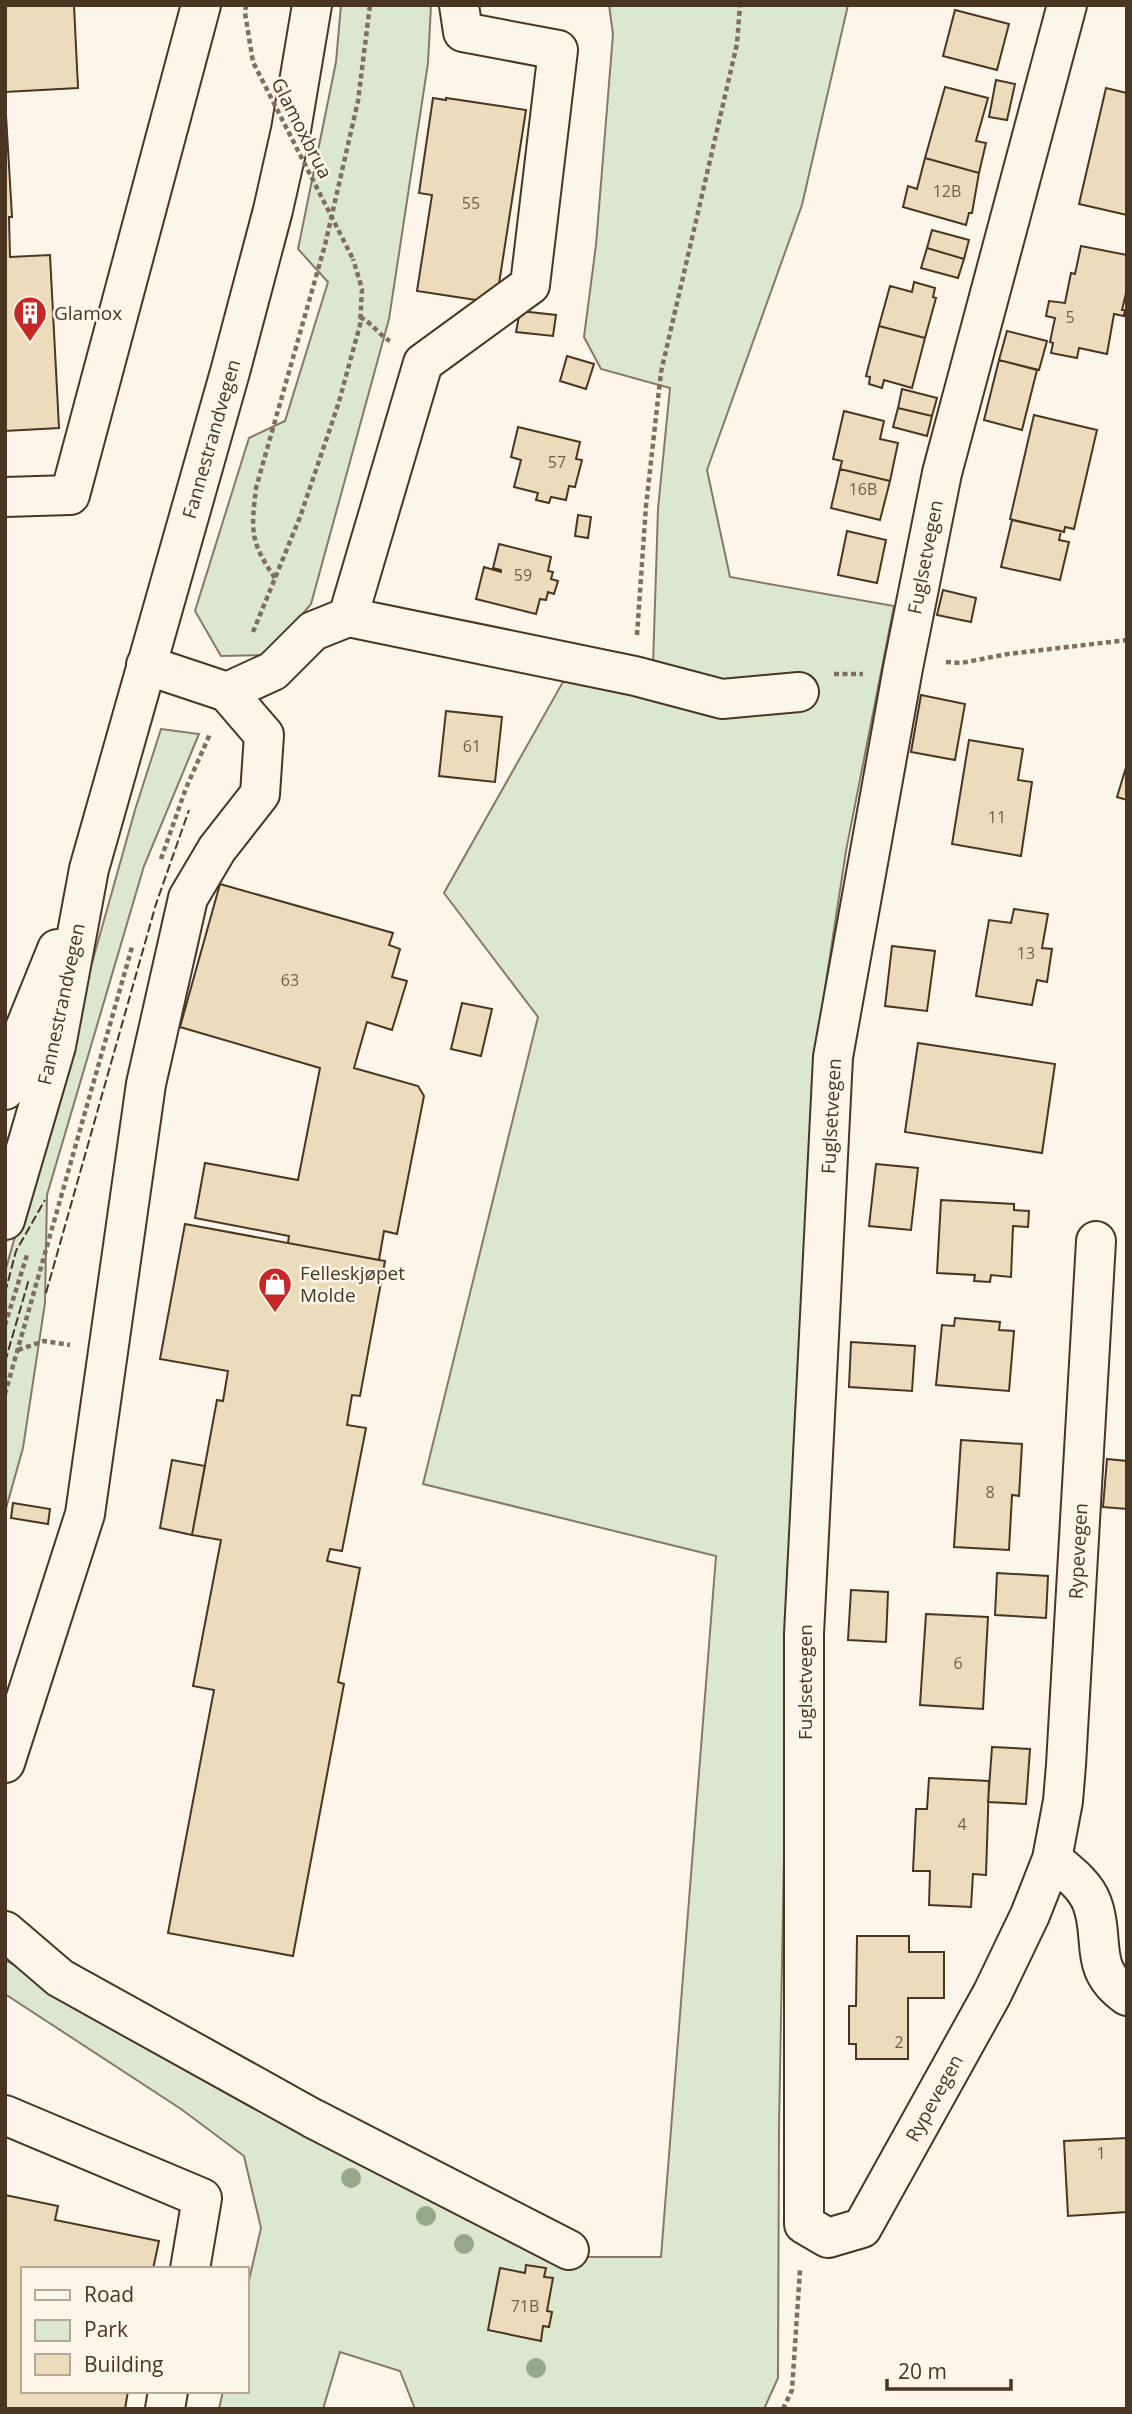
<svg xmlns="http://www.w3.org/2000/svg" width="1132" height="2414" font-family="'Open Sans',sans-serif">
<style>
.green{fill:#dce7d0;stroke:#887966;stroke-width:2}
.building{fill:#ecdcbc;stroke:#4a3520;stroke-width:2}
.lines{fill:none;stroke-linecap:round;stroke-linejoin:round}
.minor-casing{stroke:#4a3520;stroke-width:42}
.highway-casing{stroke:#4a3520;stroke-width:42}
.path{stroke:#7f6f5c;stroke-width:4.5;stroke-dasharray:5 3.5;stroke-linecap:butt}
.minor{stroke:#fbf6e9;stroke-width:38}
.highway{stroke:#fbf6e9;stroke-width:38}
.path-bridge{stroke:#7f6f5c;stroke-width:4.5;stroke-dasharray:5 3.5;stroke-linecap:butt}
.fence{stroke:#4a3520;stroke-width:2;stroke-dasharray:9 3.5;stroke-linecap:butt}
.tree{fill:#96a887}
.labels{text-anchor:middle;stroke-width:5;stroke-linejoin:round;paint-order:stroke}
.number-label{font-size:16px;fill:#725f47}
.street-label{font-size:19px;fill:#4a3520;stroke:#fbf6e9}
.poi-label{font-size:19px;fill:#4a3520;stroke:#fbf6e9;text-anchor:start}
</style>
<rect width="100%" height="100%" fill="#fbf6e9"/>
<!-- green -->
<path class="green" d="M 341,5 L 431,5 L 428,63 L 389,319 L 311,604 L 268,655 L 221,656 L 195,611 L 249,438 L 285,421 L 328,282 L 298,249 L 336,62 Z
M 609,5 L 848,5 L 802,205 L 707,470 L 730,577 L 894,606 L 846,851 L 815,1054 L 788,1634 L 779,2128 L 778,2378 L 764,2409 L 415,2409 L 400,2371 L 340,2352 L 323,2409 L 219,2409 L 223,2391 L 247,2391 L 247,2289 L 261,2228 L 244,2156 L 181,2109 L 5,1994 L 5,1960 L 285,2124 L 547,2257 L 661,2257 L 716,1556 L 423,1484 L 538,1017 L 444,893 L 564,680 L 652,697 L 658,509 L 670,388 L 601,369 L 584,337 L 596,245 L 613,34 Z
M 161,729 L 199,734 L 144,866 L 47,1195 L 45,1303 L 23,1448 L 5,1512 L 5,1272 L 135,810 Z"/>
<!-- building -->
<path class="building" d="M 5,5 L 74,5 L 78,88 L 5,92 Z
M 955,10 L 1009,24 L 997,70 L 943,56 Z
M 996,80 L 1015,84 L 1007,120 L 989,117 Z
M 945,87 L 988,98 L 976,141 L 986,143 L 979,173 L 925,158 Z
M 1106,88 L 1127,93 L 1127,215 L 1079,204 Z
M 5,98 L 12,217 L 9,217 L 10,257 L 50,255 L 59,428 L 5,431 Z
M 433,98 L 446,100 L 446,98 L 526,110 L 496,303 L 417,291 L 432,195 L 419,193 Z
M 925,158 L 979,173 L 972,213 L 969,213 L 966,225 L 903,207 L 908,186 L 917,189 Z
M 932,230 L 969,240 L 964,259 L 927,248 Z
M 1081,246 L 1127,255 L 1127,289 L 1122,310 L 1125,310 L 1124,316 L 1114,314 L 1107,354 L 1079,348 L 1077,358 L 1051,353 L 1053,343 L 1050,342 L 1055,318 L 1046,316 L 1049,301 L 1065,303 L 1071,273 L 1075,274 Z
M 927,248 L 964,259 L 958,278 L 921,268 Z
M 914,282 L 935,288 L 933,297 L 936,298 L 925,338 L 879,326 L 890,286 L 912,292 Z
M 520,311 L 556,315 L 553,336 L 516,332 Z
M 879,326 L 925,338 L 912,388 L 884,380 L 882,388 L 869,384 L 870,377 L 866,376 Z
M 1007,331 L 1047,341 L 1039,370 L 999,360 Z
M 567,356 L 594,364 L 586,389 L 560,381 Z
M 999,360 L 1037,370 L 1022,430 L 984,420 Z
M 902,389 L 937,398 L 932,416 L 898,408 Z
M 898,408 L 932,416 L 927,436 L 893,427 Z
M 844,411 L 884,421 L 880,439 L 898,443 L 890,481 L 840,469 L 842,461 L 833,459 Z
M 1034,415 L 1097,430 L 1074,529 L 1065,527 L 1064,532 L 1010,519 Z
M 518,427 L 580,442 L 576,459 L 582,460 L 575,487 L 569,486 L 566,500 L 551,497 L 549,503 L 536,500 L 538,493 L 514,487 L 521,460 L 511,457 Z
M 840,469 L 890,481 L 880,520 L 831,508 Z
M 578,515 L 591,517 L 588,538 L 575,536 Z
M 1012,520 L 1061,531 L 1059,540 L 1069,542 L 1060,580 L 1001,567 Z
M 847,531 L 886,540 L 877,583 L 838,575 Z
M 499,544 L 551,557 L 548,571 L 553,572 L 551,579 L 558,581 L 554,594 L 548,592 L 546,600 L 540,599 L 536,614 L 476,599 L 484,567 L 501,572 L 501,570 L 493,568 Z
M 943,590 L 976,598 L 971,622 L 937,615 Z
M 921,695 L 965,704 L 955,760 L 911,752 Z
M 446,711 L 502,717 L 495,782 L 439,776 Z
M 969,740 L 1023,749 L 1018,780 L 1032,782 L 1021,856 L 952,844 Z
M 1127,764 L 1127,800 L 1117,797 Z
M 220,884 L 393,933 L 389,945 L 400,949 L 392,977 L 407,981 L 392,1030 L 367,1022 L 354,1068 L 418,1086 L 424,1096 L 397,1234 L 384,1231 L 379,1260 L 288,1243 L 289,1236 L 195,1218 L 205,1163 L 298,1180 L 320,1068 L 180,1027 Z
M 1014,909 L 1048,914 L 1042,948 L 1052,949 L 1047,982 L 1037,980 L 1032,1005 L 976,996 L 989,920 L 1011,923 Z
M 892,946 L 935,951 L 927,1011 L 885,1006 Z
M 462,1003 L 492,1009 L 481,1056 L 451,1049 Z
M 918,1043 L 1055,1064 L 1042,1153 L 905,1132 Z
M 876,1164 L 918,1168 L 911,1230 L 869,1226 Z
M 941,1200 L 1014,1204 L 1014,1210 L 1029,1211 L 1028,1227 L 1013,1226 L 1011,1277 L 991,1275 L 990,1282 L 974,1281 L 975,1275 L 937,1273 Z
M 185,1224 L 385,1261 L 360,1396 L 352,1395 L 347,1425 L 366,1428 L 342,1551 L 330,1549 L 327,1561 L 360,1568 L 338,1682 L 344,1684 L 293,1956 L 168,1933 L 214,1690 L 193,1686 L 221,1540 L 192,1535 L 217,1400 L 223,1401 L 228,1371 L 160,1359 Z
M 955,1318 L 1000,1322 L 999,1330 L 1014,1331 L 1009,1391 L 936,1385 L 942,1325 L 954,1326 Z
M 851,1342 L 915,1346 L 912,1391 L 849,1387 Z
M 961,1440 L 1022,1444 L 1019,1496 L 1012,1495 L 1009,1550 L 954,1547 Z
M 1107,1459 L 1127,1461 L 1127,1509 L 1103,1507 Z
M 172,1460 L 205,1466 L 192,1535 L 160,1528 Z
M 13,1503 L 50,1509 L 48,1524 L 11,1518 Z
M 997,1573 L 1048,1576 L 1046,1618 L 995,1615 Z
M 851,1590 L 888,1592 L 886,1642 L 848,1640 Z
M 926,1614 L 988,1617 L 983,1709 L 920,1705 Z
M 992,1747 L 1030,1749 L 1026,1804 L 988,1802 Z
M 929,1778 L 989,1781 L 986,1875 L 973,1874 L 971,1907 L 929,1905 L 930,1871 L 913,1871 L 916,1809 L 927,1809 Z
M 857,1936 L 909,1936 L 909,1952 L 944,1952 L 944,1998 L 908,1998 L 908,2059 L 856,2059 L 856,2044 L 849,2044 L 849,2006 L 856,2006 Z
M 1127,2138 L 1127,2212 L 1068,2216 L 1064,2141 Z
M 5,2195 L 58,2206 L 55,2220 L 159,2241 L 153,2269 L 23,2269 L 23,2391 L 128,2391 L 125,2409 L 5,2409 Z
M 526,2265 L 546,2268 L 544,2277 L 553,2278 L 547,2311 L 552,2312 L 549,2327 L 543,2326 L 541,2341 L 488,2330 L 500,2268 L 525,2273 Z"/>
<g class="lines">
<!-- minor casing -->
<g class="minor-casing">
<path id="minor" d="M 1067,5 L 942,473 L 903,668 L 833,1057 L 804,1634 L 804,2224 L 828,2238 L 862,2228 L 992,1994 L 1030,1915 L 1052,1859 L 1063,1801 L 1066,1765 L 1096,1241
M 5,497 L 70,495 L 201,5
M 348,617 L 423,363 L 530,285 L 558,50 L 463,32 L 459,5
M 146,665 L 227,692 L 273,671 L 313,631 L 348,617 L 635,676 L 722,699 L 799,692
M 5,1763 L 85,1514 L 146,1084 L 188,898 L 217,849 L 260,794 L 264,735 L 227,692
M 1052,1859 C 1066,1871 1085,1884 1092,1903 C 1106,1940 1087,1968 1127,1996
M 5,1931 L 60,1978 L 312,2118 L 569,2250
M 5,2115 L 202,2198 L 190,2269
M 165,2409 L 168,2391"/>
</g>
<!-- highway casing -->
<g class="highway-casing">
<path id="highway" d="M 5,1090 L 21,1038 L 57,949
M 5,1220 L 56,1046 L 89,869 L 230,372 L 273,210 L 291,130 L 312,5"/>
</g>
<!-- path -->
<path class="path" d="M 360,317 C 372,323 378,334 390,341
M 275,578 C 250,542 251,531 256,488 L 325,245 L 358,101 L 370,5
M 253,632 L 300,517 L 338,405 L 360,325 L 362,289 L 353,259
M 637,635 L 646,506 L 661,372 L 737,44 L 740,5
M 946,662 L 961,663 L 1008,654 L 1127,640
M 834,674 L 863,674
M 161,859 L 186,788 L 210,734
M 5,1325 L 27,1255
M 18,1350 L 44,1341 L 70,1345
M 5,1394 L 132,947
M 783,2409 L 792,2390 L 800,2270"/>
<!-- minor -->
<use href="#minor" class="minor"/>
<!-- highway -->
<use href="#highway" class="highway"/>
<!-- path-bridge -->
<path class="path-bridge" d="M 246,5 L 245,13 L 253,62 L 353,259"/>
<!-- fence -->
<path class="fence" d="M 5,1293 L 16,1251 L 45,1200
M 46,1293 L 156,904 L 189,810
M 5,1362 L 29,1279"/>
</g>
<!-- trees -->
<g class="tree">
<circle cx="351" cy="2178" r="10"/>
<circle cx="426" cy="2216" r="10"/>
<circle cx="464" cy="2244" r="10"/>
<circle cx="536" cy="2368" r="10"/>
</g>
<!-- icons -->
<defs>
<g id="building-pin" transform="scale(1.75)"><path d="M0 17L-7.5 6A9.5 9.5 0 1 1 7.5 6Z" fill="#c62828" stroke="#fbf6e9"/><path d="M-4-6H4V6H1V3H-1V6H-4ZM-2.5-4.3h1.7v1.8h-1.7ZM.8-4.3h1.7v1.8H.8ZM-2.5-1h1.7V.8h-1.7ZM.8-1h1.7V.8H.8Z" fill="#fff"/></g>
<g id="shop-pin" transform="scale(1.75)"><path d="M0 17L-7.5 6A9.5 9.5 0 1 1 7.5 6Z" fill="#c62828" stroke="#fbf6e9"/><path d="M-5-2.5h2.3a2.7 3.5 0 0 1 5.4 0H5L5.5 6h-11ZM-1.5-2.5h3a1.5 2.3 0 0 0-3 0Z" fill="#fff"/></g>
</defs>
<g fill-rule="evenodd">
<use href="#building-pin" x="30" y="313"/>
<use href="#shop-pin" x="275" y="1284"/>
</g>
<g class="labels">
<!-- number labels -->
<g class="number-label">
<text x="947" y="197">12B</text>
<text x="471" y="209">55</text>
<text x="1070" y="323">5</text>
<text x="557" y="468">57</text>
<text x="863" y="495">16B</text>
<text x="523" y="581">59</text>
<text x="472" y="752">61</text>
<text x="997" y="823">11</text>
<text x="1026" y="959">13</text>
<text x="290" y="986">63</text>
<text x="990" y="1498">8</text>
<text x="958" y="1669">6</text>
<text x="962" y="1830">4</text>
<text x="899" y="2048">2</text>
<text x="1101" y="2159">1</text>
<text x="525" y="2312">71B</text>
</g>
<!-- street labels -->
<g class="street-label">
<text transform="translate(302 128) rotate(63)" y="7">Glamoxbrua</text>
<text transform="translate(211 439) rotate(-74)" y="7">Fannestrandvegen</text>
<text transform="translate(925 557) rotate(-79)" y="7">Fuglsetvegen</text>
<text transform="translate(61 1004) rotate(-78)" y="7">Fannestrandvegen</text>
<text transform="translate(831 1116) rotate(-87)" y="7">Fuglsetvegen</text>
<text transform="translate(1078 1551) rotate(-87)" y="7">Rypevegen</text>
<text transform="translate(805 1682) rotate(-90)" y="7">Fuglsetvegen</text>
<text transform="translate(934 2098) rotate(-61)" y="7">Rypevegen</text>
</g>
<!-- poi labels -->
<g class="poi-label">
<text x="54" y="320">Glamox</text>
<text x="300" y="1280">Felleskjøpet<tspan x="300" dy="22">Molde</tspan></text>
</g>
</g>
<!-- border -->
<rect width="1132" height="2414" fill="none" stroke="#4a3520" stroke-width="14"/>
<!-- legend -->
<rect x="21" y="2267" width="228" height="126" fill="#fbf6e9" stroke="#b4a999" stroke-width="2"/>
<rect x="35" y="2290" width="35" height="10" fill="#fbf6e9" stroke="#b4a999" stroke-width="2"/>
<text x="84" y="2302" font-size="21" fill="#4a3520">Road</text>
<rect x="35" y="2320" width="35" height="21" fill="#dce7d0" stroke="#b4a999" stroke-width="2"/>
<text x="84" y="2337" font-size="21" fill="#4a3520">Park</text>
<rect x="35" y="2354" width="35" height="21" fill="#ecdcbc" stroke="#b4a999" stroke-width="2"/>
<text x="84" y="2372" font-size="21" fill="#4a3520">Building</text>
<!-- scale -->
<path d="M887 2379v10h124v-10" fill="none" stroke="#4a3520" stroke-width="3.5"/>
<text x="898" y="2379" font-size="21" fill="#4a3520" stroke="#fbf6e9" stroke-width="5" paint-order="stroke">20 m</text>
</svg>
